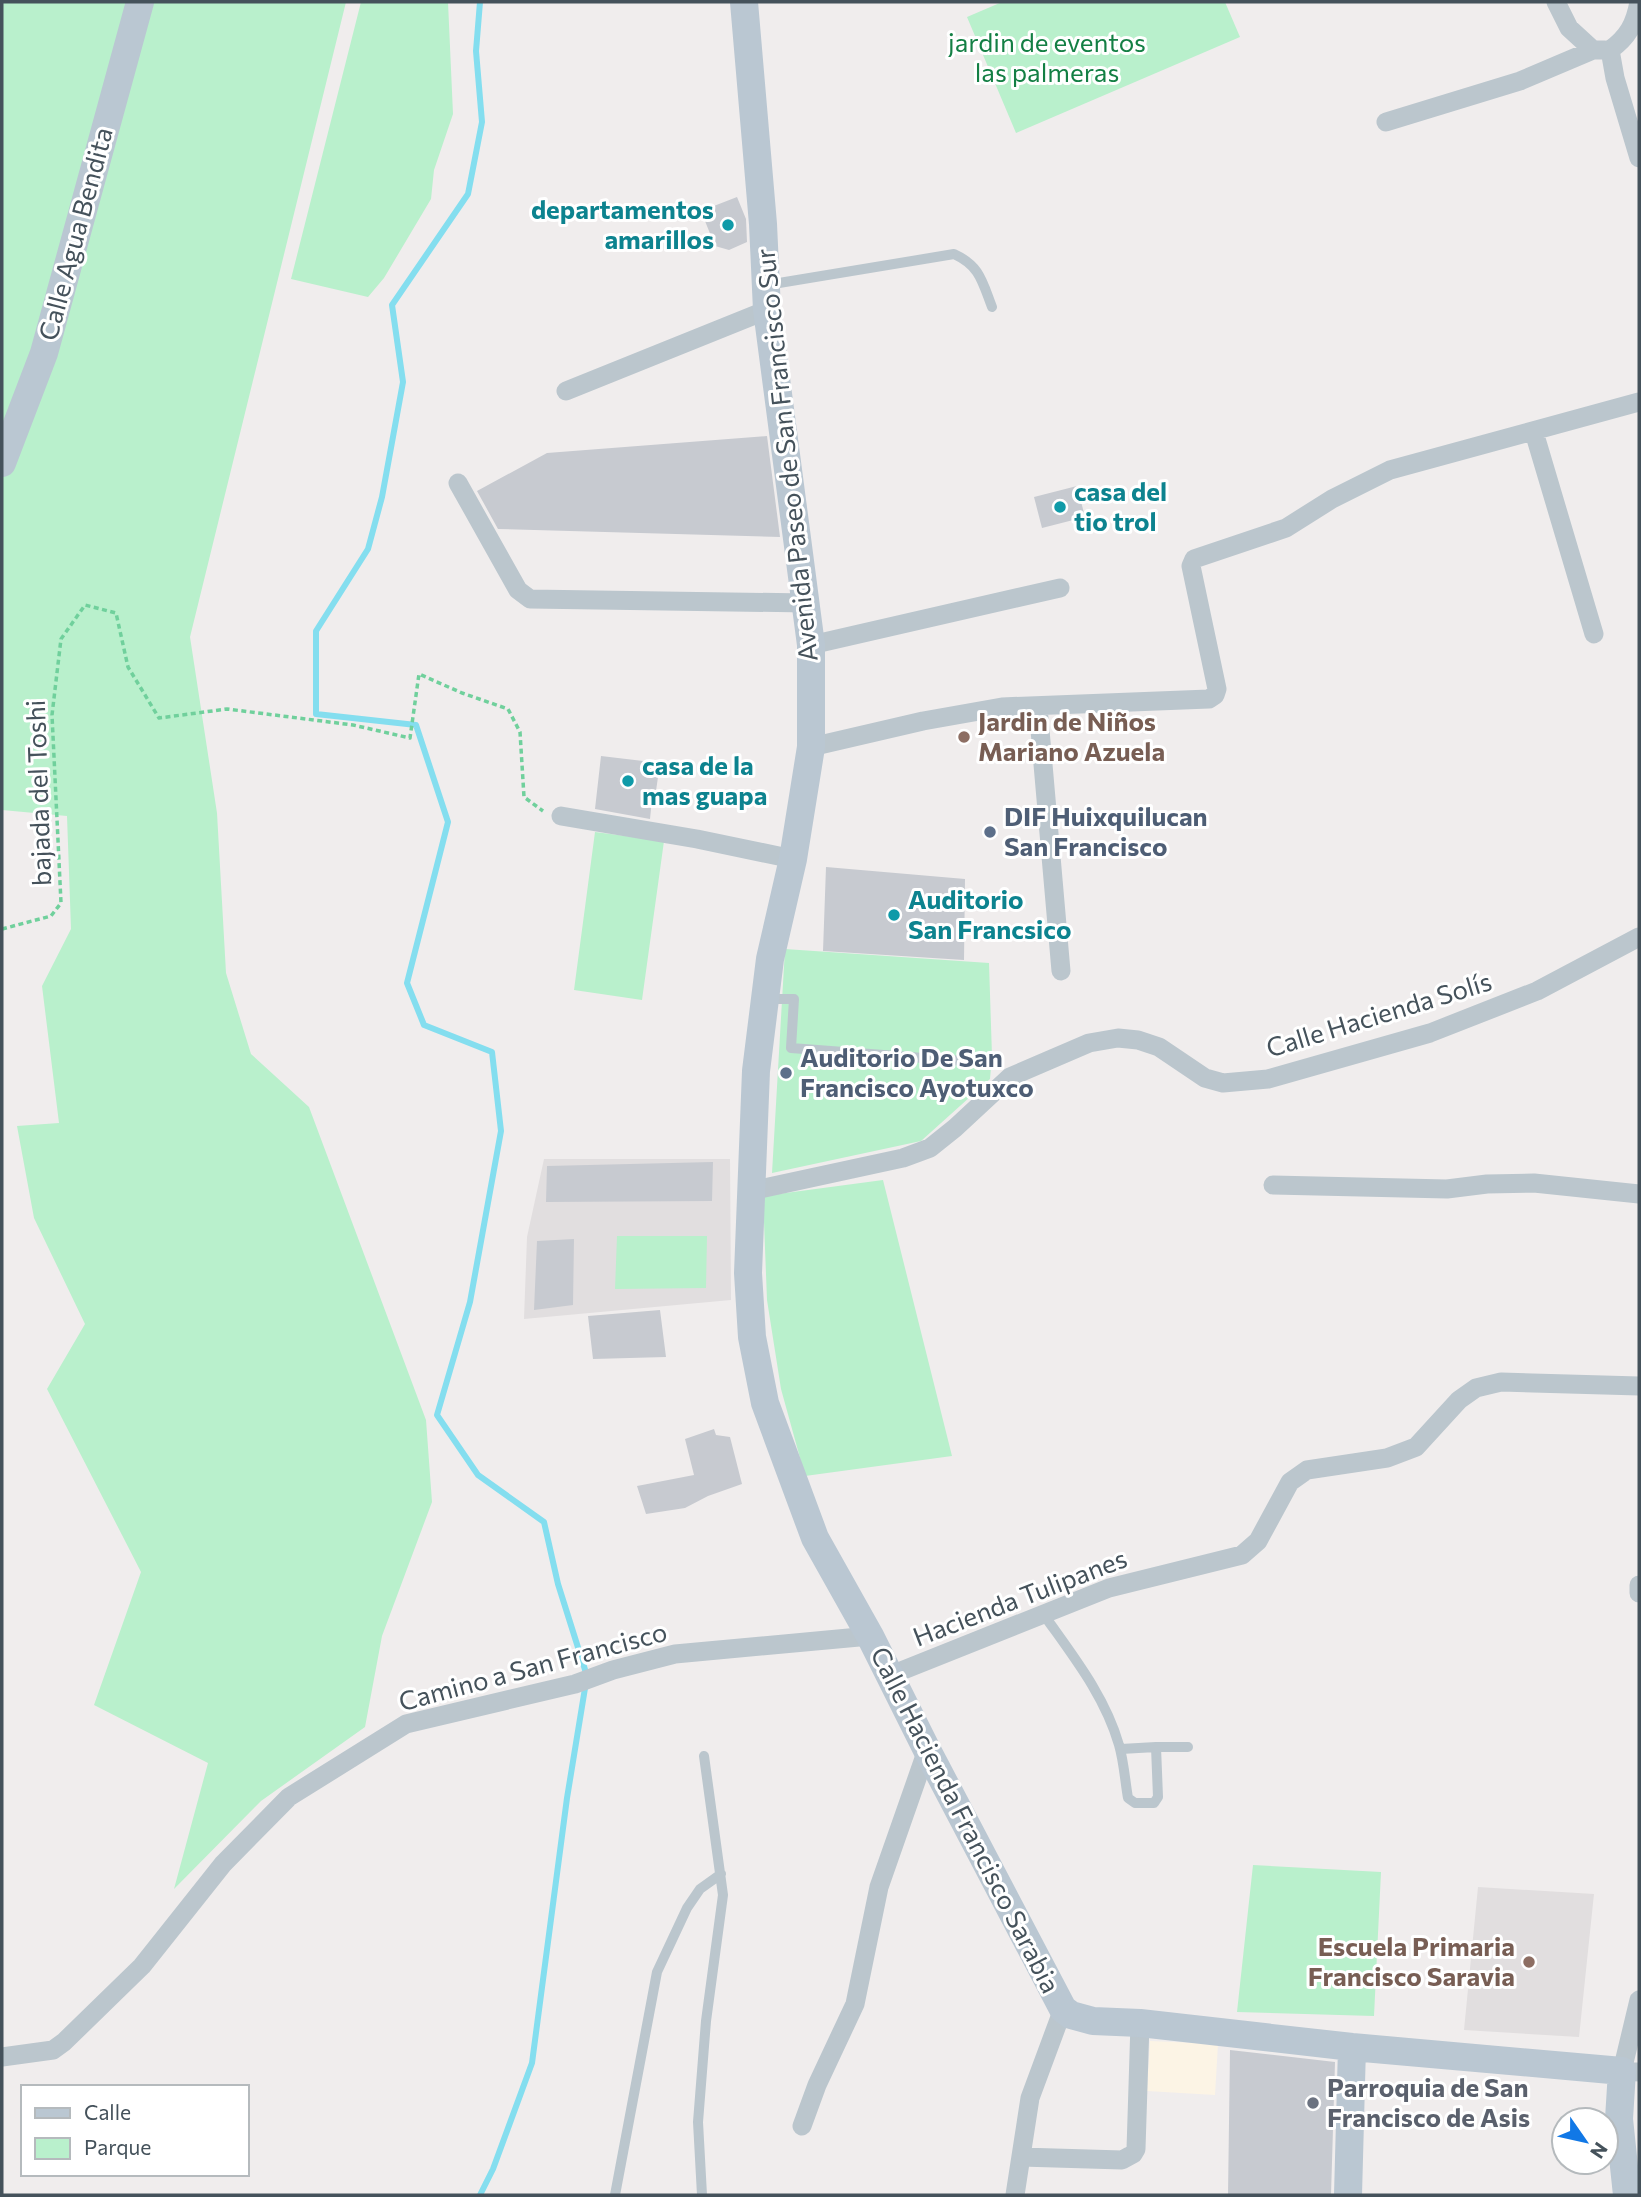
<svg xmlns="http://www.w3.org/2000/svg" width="1641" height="2197" font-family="Commissioner,sans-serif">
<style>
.commercial{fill:#fcf4e5}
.education{fill:#e1dedf}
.green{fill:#b9f0cc}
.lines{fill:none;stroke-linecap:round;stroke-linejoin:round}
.stream{stroke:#84deef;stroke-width:6}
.building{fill:#c7cad0}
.path{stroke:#70d09c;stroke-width:3.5;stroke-dasharray:5 3.5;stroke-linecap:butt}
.lane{stroke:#bbc6cd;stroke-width:10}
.street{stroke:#bbc6cd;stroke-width:19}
.secondary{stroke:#bac7d2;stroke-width:28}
.culture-dot{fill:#0f9aa8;stroke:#fff;stroke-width:2.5}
.education-dot{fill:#8d6e63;stroke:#fff;stroke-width:2.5}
.service-dot{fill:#5c6f8a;stroke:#fff;stroke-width:2.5}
.worship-dot{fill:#6b7280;stroke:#fff;stroke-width:2.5}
.labels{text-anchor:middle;stroke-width:6;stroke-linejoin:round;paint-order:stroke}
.park-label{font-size:26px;fill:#137f44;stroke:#fff}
.culture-label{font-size:26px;font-weight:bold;fill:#0d838f;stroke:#fff;text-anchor:start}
.street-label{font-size:26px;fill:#45525b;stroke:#fff}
.education-label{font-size:26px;font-weight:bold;fill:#785e54;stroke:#fff;text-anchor:start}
.service-label{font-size:26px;font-weight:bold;fill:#4e5e75;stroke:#fff;text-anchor:start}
.worship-label{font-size:26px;font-weight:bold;fill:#5b616d;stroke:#fff;text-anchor:start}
</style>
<rect width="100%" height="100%" fill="#f0eded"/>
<!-- commercial -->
<path class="commercial" d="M 1150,2041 L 1218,2044 L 1215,2095 L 1147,2091 Z"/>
<!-- education -->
<path class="education" d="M 544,1159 L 730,1159 L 731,1300 L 524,1319 L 527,1237 Z
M 1478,1887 L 1594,1894 L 1579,2037 L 1464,2030 Z"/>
<!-- green -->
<path class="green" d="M 2,2 L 346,2 L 190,637 L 217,813 L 226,973 L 251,1054 L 309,1107 L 426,1420 L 432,1502 L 382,1636 L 365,1727 L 261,1801 L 174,1889 L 208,1763 L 94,1705 L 141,1572 L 47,1389 L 85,1324 L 34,1218 L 17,1126 L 59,1123 L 42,986 L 71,929 L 67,816 L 2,810 Z
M 361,2 L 448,2 L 453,114 L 434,170 L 431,199 L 384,278 L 368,297 L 291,279 Z
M 1002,2 L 1225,2 L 1240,37 L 1016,133 L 967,17 Z
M 595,832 L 664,841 L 642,1000 L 574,990 Z
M 785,949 L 989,963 L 992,1056 L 990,1079 L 921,1141 L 772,1173 Z
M 883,1180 L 952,1456 L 805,1476 L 781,1389 L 767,1300 L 763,1196 Z
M 617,1236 L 707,1236 L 706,1288 L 615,1289 Z
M 1253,1865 L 1381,1872 L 1374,2016 L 1237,2012 Z"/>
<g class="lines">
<!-- stream -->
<path class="stream" d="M 480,2195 L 493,2169 L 532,2063 L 567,1798 L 587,1676 L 558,1584 L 544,1522 L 478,1475 L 437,1415 L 470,1302 L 501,1131 L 492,1052 L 424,1025 L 407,983 L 448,822 L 416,725 L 316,714 L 316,631 L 368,549 L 382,497 L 403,382 L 392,305 L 468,194 L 482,122 L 476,51 L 480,2"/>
</g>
<!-- building -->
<path class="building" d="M 737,197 L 746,219 L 747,242 L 729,250 L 715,246 L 701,211 Z
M 767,436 L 780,537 L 498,529 L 477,491 L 547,453 Z
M 1077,486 L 1085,517 L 1042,528 L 1034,497 Z
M 601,756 L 660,763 L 655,798 L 652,799 L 650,819 L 595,809 Z
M 826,867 L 965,879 L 964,960 L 823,951 Z
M 713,1162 L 712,1201 L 546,1202 L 547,1166 Z
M 574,1239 L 573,1305 L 534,1310 L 537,1241 Z
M 660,1310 L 666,1357 L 593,1359 L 588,1316 Z
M 714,1429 L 716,1435 L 730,1437 L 742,1484 L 708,1496 L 685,1508 L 646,1514 L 637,1486 L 694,1475 L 685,1439 Z
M 1230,2050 L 1335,2062 L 1331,2195 L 1228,2195 Z"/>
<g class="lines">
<!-- path -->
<path class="path" d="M 2,929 L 51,916 L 61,903 L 52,715 L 61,639 L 85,605 L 116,613 L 128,667 L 159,718 L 227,709 L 353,725 L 410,738 L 419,674 L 462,693 L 508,709 L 520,732 L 524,797 L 543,811"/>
<!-- lane -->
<path class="lane" d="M 767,285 L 954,254 C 980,266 982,281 992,307
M 768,999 L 794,999 L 791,1048 L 963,1061
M 1044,1615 C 1073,1656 1105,1696 1119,1745 C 1124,1762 1125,1781 1128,1798 L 1135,1803 L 1154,1803 L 1158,1797 L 1156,1747 L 1121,1749
M 1156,1747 L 1188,1747
M 615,2195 L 657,1972 L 687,1908 L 700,1889 L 721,1874
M 702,2195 L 698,2122 L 706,2021 L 723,1895 L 704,1756"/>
<!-- street -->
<path class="street" d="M 1556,2 L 1569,28 L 1593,50 L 1605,50
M 1610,50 L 1615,78 L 1639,158
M 1610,50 C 1628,37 1635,24 1639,2
M 1386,122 L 1520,81 L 1593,50
M 566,391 L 767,310
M 1534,432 L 1594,634
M 458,483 L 518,590 L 530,599 L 807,603
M 811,645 L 1060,588
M 1038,707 L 1061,971
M 811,747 L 923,721 L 1002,707 L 1209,699 L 1215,695 L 1217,689 L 1191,566 L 1194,559 L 1286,528 L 1332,499 L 1390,470 L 1639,402
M 561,816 L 697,839 L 793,859
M 1273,1185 L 1447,1189 L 1487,1184 L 1534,1183 L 1639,1194
M 750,1191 L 903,1158 L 930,1148 L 955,1128 L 1010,1077 L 1089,1043 L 1118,1038 L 1138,1040 L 1159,1047 L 1205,1078 L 1223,1083 L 1268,1079 L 1430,1033 L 1537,991 L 1639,937
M 1639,1585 L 1639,1593
M 891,1675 L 1109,1588 L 1242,1555 L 1258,1541 L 1290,1482 L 1307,1470 L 1387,1458 L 1416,1447 L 1459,1400 L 1476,1388 L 1501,1382 L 1639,1386
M 1639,2000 L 1622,2071 L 1639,2072
M 2,2057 L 53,2050 L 64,2042 L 142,1966 L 223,1864 L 289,1797 L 406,1724 L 575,1684 L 613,1670 L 675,1654 L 870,1636
M 802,2126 L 817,2085 L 855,2004 L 879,1887 L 927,1750
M 1021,2157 L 1122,2160 L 1133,2154 L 1136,2149 L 1140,2023
M 1015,2195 L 1030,2098 L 1063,2009"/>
<!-- secondary -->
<path class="secondary" d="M 744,2 L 763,224 L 767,310 L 811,645 L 811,747 L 793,859 L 770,959 L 756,1071 L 748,1273 L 752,1337 L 765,1403 L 815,1538 L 870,1636 L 927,1750 L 1063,2009 L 1071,2015 L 1093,2021 L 1140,2023 L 1352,2047 L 1622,2071 L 1619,2119 L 1627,2195
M 2,463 L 44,353 L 140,2
M 1348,2195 L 1352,2047"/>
</g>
<!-- markers -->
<g class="culture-dot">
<circle cx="728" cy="225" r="7"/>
<circle cx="1060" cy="507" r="7"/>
<circle cx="628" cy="781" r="7"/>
<circle cx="894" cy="915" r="7"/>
</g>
<g class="education-dot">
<circle cx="964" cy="737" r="7"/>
<circle cx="1529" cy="1962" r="7"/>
</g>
<g class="service-dot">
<circle cx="990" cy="832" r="7"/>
<circle cx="786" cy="1073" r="7"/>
</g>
<circle class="worship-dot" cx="1313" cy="2103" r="7"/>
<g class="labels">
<!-- park labels -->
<g class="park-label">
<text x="1047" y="52">jardin de eventos<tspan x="1047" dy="30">las palmeras</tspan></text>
</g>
<!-- culture labels -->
<g class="culture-label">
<text x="714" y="219" text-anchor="end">departamentos<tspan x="714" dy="30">amarillos</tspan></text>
<text x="1074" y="501">casa del<tspan x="1074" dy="30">tio trol</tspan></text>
<text x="642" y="775">casa de la<tspan x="642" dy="30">mas guapa</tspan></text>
<text x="908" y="909">Auditorio<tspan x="908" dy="30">San Francsico</tspan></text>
</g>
<!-- street labels -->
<g class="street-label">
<text transform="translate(76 234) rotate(-75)" y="9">Calle Agua Bendita</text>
<text transform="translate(787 455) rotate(-96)" y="9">Avenida Paseo de San Francisco Sur</text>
<text transform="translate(39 793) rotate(-92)" y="9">bajada del Toshi</text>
<text transform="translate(1379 1015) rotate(-17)" y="9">Calle Hacienda Solís</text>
<text transform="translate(1020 1598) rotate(-21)" y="9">Hacienda Tulipanes</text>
<text transform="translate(533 1667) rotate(-15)" y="9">Camino a San Francisco</text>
<text transform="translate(965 1820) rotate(63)" y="9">Calle Hacienda Francisco Sarabia</text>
</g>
<!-- education labels -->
<g class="education-label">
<text x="978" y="731">Jardin de Niños<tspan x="978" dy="30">Mariano Azuela</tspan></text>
<text x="1515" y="1956" text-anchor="end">Escuela Primaria<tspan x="1515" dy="30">Francisco Saravia</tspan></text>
</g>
<!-- service labels -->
<g class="service-label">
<text x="1004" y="826">DIF Huixquilucan<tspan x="1004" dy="30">San Francisco</tspan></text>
<text x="800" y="1067">Auditorio De San<tspan x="800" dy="30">Francisco Ayotuxco</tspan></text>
</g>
<!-- worship labels -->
<g class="worship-label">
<text x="1327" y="2097">Parroquia de San<tspan x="1327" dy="30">Francisco de Asis</tspan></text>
</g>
</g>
<!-- border -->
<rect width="1641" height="2197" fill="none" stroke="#45525b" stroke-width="7"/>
<!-- legend -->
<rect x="21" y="2085" width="228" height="91" fill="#ffffff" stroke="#b5babd" stroke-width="2"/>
<rect x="35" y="2108" width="35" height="10" fill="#bac7d2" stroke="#b5babd" stroke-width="2"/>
<text x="84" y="2120" font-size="21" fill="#45525b">Calle</text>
<rect x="35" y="2138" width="35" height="21" fill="#b9f0cc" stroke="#b5babd" stroke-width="2"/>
<text x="84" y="2155" font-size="21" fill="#45525b">Parque</text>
<!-- north arrow -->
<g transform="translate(1585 2141) rotate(124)"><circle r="33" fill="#ffffff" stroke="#b5babd" stroke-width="2"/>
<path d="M0-5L12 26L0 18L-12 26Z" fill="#1178e6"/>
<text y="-10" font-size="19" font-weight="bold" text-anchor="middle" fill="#45525b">N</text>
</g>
</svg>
